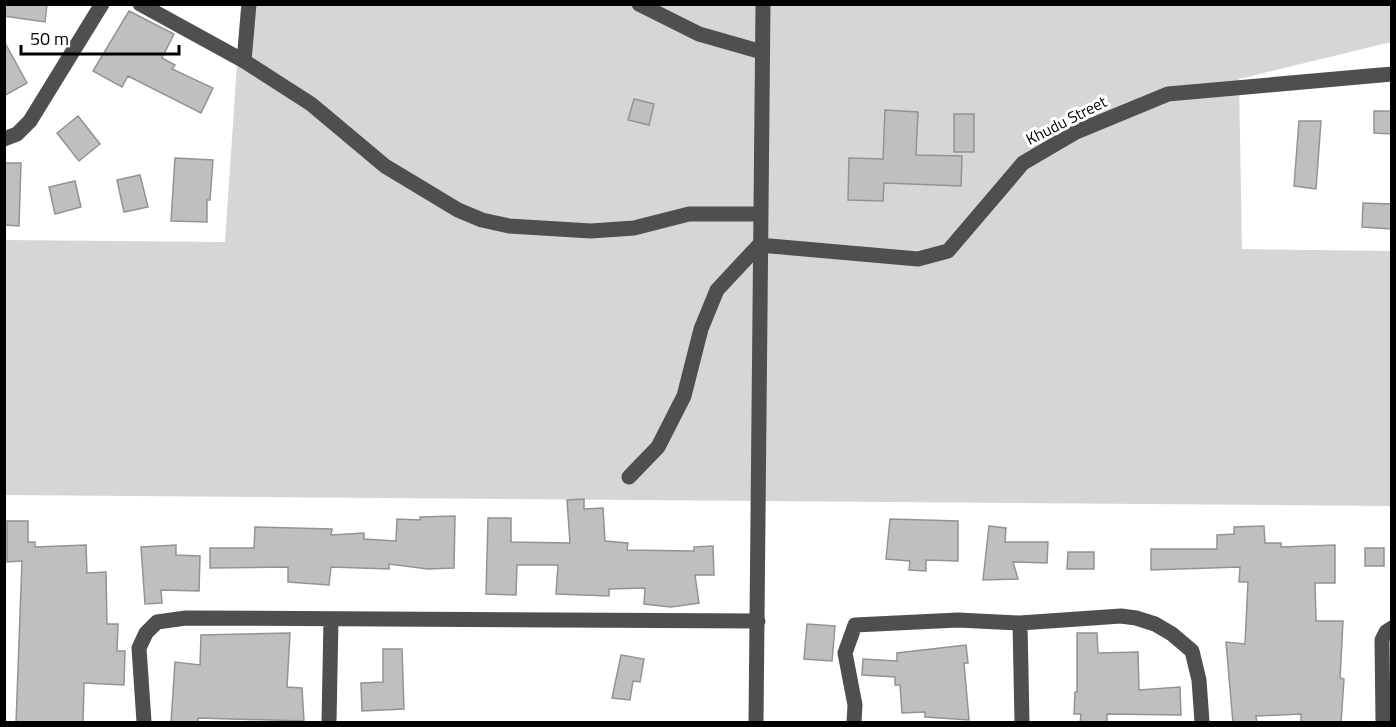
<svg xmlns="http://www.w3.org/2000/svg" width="1396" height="727" font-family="'Titillium Web',sans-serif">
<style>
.green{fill:#d6d6d6}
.building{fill:#bfbfbf;stroke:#939393;stroke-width:1.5}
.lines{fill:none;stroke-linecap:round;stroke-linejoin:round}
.minor{stroke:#4f4f4f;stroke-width:15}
.labels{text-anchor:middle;stroke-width:6;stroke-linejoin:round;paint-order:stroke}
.street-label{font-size:16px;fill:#000;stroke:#fff}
</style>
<rect width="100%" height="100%" fill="#fff"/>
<!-- green -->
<path class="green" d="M 241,5 L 1391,5 L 1391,42 L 1239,79 L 1242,249 L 1391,251 L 1391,506 L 5,495 L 5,240 L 225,242 Z"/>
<!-- building -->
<path class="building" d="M 4,4 L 47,4 L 45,22 L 4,16 Z
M 129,11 L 174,34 L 162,58 L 175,65 L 172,69 L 213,88 L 201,113 L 128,76 L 122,87 L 93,71 Z
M 4,41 L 27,83 L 4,96 Z
M 634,99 L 654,104 L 649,125 L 628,120 Z
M 885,110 L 918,112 L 916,155 L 962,156 L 961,186 L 884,183 L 883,201 L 848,200 L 849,158 L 883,159 Z
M 1374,111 L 1392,111 L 1392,134 L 1374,133 Z
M 954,114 L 974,114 L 974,152 L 954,152 Z
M 78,116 L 100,144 L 79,161 L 57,133 Z
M 1299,121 L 1321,121 L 1316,189 L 1294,186 Z
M 175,158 L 213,160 L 210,200 L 207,200 L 207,222 L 171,221 Z
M 4,163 L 21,163 L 19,226 L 4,225 Z
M 140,175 L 148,207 L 124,212 L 117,180 Z
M 75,181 L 81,207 L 55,214 L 49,187 Z
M 1363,203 L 1392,204 L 1392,229 L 1362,227 Z
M 584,499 L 584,509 L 603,508 L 605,541 L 628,543 L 627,550 L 694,551 L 694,547 L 713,546 L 714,575 L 695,575 L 699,603 L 671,607 L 644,604 L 645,588 L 609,589 L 609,596 L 556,594 L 558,565 L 517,565 L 516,595 L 486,594 L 488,518 L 511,518 L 511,542 L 570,543 L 567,500 Z
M 455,516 L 454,568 L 428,569 L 389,564 L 389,569 L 331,567 L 329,585 L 288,582 L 288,567 L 210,568 L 210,548 L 254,548 L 255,527 L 332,529 L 331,535 L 364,533 L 364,539 L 396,541 L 397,519 L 420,520 L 420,517 Z
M 890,519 L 958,521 L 958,561 L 926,560 L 926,571 L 909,570 L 910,561 L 886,559 Z
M 7,521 L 28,521 L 28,542 L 35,542 L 35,547 L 86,545 L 87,573 L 106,572 L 107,624 L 118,624 L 117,651 L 125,651 L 124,685 L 84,683 L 83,723 L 16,723 L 22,561 L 7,562 Z
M 989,526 L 1006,528 L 1005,542 L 1048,542 L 1047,563 L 1013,562 L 1018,579 L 983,580 Z
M 1264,526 L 1265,543 L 1281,543 L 1281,547 L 1335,545 L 1335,583 L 1315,583 L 1316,621 L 1343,621 L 1340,678 L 1344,679 L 1341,723 L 1301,723 L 1301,714 L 1256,716 L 1257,723 L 1233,723 L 1226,642 L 1245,644 L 1248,582 L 1239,582 L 1240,567 L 1151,570 L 1151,549 L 1217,549 L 1217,535 L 1234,534 L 1234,527 Z
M 176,545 L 176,555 L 200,556 L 199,591 L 161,590 L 162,603 L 145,604 L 141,547 Z
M 1365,548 L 1384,548 L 1384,566 L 1365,566 Z
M 1068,552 L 1094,552 L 1094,569 L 1067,569 Z
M 807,624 L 835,626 L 832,661 L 804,659 Z
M 290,633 L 287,687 L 302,688 L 304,721 L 198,718 L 198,723 L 171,723 L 175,662 L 200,665 L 201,635 Z
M 1077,633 L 1097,633 L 1098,653 L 1138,652 L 1139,690 L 1180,687 L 1181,715 L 1107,714 L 1107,723 L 1080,723 L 1081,714 L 1074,714 L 1075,692 L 1077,692 Z
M 966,645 L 968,663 L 964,663 L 969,720 L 925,717 L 925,712 L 902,713 L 900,685 L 895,685 L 895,677 L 862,675 L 863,659 L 897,661 L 897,653 Z
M 383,649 L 402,649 L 404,709 L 362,711 L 361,683 L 383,682 Z
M 621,655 L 644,659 L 640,682 L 633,681 L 630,700 L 612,698 Z"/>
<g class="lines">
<!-- minor -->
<path class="minor" d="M 140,4 L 244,61 L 311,104 L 385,166 L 458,210 L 482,220 L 509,226 L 591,231 L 634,228 L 689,214 L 761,214
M 639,4 L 699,34 L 762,52
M 244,61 L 249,4
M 4,139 L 17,134 L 30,121 L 102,4
M 629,477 L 658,447 L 684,396 L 701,329 L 717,290 L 759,245 L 918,259 L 948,251 L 1023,163 L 1076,132 L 1168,94 L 1392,74
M 1020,623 L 1022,722
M 144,722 L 139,648 L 146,633 L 157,622 L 186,618 L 758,621
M 329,722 L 331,619
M 756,722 L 763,4
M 854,722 L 855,705 L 845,653 L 855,625 L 958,620 L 1020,623 L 1121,616 L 1136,618 L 1155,624 L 1172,634 L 1192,651 L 1199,680 L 1202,722
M 1383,722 L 1382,640 L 1386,632 L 1392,628"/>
</g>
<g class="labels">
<!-- street labels -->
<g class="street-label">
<text transform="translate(1066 120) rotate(-27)" y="6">Khudu Street</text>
</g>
</g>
<!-- border -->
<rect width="1396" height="727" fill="none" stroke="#000000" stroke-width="12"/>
<!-- scale -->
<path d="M21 45v9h158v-9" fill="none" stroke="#000000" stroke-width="3"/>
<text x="30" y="45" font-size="18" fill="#000000" stroke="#ffffff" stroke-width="4.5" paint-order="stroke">50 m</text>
</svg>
